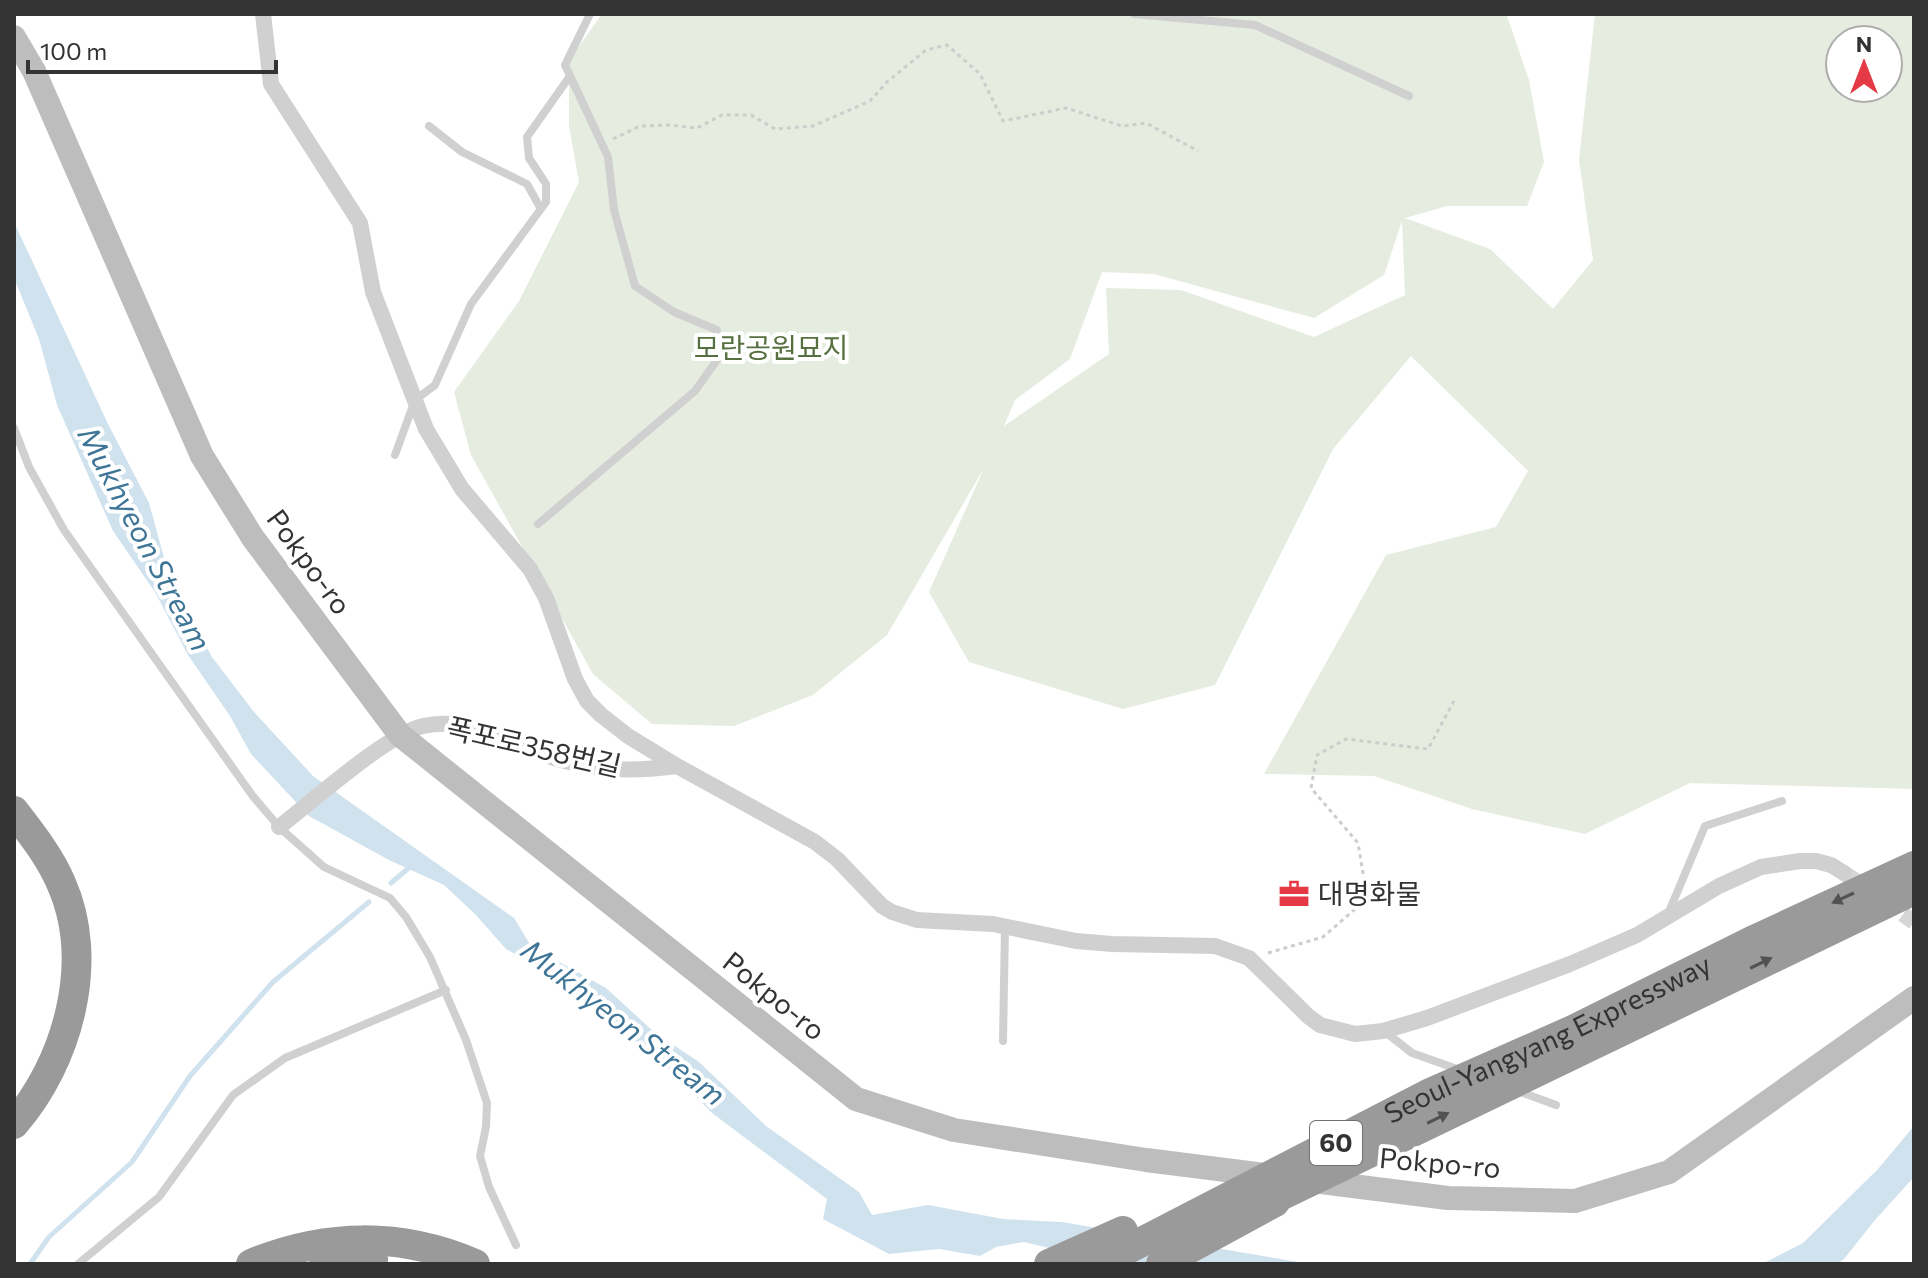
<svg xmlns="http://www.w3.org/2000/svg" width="1928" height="1278" font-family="Commissioner,'Noto Sans KR',sans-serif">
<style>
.green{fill:#e6ecdf;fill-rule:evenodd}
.water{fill:#cfe2ee}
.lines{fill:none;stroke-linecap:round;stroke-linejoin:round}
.stream{stroke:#cfe2ee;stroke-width:5}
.minor-tunnel{stroke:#d6d6d6;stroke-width:16;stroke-dasharray:16 8;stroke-linecap:butt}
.path{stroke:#cdcdcd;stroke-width:3;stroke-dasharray:4 4;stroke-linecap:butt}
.service{stroke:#d0d0d0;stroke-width:8}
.minor{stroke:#d0d0d0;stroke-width:16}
.secondary{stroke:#bdbdbd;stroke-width:24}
.motorway{stroke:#9a9a9a;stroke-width:30}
.oneway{fill:#525252}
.labels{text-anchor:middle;stroke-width:8;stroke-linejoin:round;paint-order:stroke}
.shield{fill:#fff;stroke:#707070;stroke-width:2}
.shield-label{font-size:26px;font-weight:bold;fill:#333}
.park-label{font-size:28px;fill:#56703f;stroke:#fff}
.street-label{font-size:28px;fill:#333;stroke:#fff}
.poi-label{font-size:28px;fill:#333;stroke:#fff;text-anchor:start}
.water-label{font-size:30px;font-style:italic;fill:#3f7597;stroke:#fff}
</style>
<rect width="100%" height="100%" fill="#fff"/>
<!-- green -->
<path class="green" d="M 602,14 L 1507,16 L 1529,80 L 1544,162 L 1527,206 L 1447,206 L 1405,218 L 1490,249 L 1553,309 L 1593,260 L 1579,160 L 1595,14 L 1914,14 L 1914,789 L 1690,783 L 1585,834 L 1472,809 L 1374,776 L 1264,774 L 1386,555 L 1496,527 L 1528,471 L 1411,356 L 1333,449 L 1215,685 L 1123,709 L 969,662 L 929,592 L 984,468 L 887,635 L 813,695 L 734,726 L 652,724 L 593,674 L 471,455 L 454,392 L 519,301 L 579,182 L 569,126 L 569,60 ZM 1840,40 L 1888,40 L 1888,88 L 1840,88 ZM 1402,221 L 1405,295 L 1314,337 L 1181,290 L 1106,288 L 1109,354 L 1004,426 L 1015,400 L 1070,359 L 1102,272 L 1154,274 L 1314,318 L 1384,275 Z"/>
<!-- water -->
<path class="water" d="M 14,222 L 108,424 L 149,503 L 171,583 L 212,657 L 254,712 L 313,776 L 514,918 L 531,946 L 606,988 L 654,1032 L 699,1062 L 766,1126 L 859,1192 L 872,1215 L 928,1205 L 1003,1219 L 1062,1222 L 1310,1264 L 1115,1264 L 1024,1242 L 996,1247 L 980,1256 L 939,1249 L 889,1254 L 823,1219 L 827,1199 L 712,1113 L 666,1066 L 558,978 L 506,949 L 475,914 L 444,885 L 389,860 L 309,816 L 251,754 L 230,716 L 188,655 L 155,592 L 113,531 L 57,405 L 39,339 L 14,278 Z
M 1914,1126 L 1914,1177 L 1875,1220 L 1844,1259 L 1837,1264 L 1762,1264 L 1803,1243 L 1878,1169 Z"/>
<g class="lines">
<!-- stream -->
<path class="stream" d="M 391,883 L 411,866
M 30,1264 L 49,1237 L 132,1162 L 190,1076 L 273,982 L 369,902"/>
<!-- minor-tunnel -->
<path class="minor-tunnel" d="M 1844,873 L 1914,922"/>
<!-- path -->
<path class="path" d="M 613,139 L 640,126 L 668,125 L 697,128 L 722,115 L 751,115 L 775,129 L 813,126 L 870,101 L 887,82 L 926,50 L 947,45 L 980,74 L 1003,121 L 1066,108 L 1122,126 L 1146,123 L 1198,151
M 1268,953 L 1323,937 L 1354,910 L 1364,879 L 1358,843 L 1311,788 L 1317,755 L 1346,739 L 1428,749 L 1454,701"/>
<!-- service -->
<path class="service" d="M 1134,14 L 1255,25 L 1409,96
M 429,126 L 462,152 L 527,184 L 541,209
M 14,428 L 29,467 L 64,530 L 252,795 L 279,827 L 324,867 L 390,898 L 406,917 L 430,957 L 466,1040 L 487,1103 L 486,1127 L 480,1156 L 489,1187 L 516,1245
M 395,455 L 415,400 L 435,385 L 471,304 L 546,202 L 546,184 L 529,158 L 527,137 L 570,76
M 538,524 L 695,391 L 717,360 L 717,330 L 674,312 L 635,286 L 614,210 L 608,157 L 565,65 L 590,14
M 1668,914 L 1705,826 L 1782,801
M 1384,1031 L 1412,1053 L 1460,1070
M 1003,1041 L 1005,927
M 1518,1091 L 1556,1105
M 78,1264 L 159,1197 L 233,1095 L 285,1058 L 446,990"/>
<!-- minor -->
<path class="minor" d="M 263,14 L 271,84 L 360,223 L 373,292 L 426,429 L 462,489 L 530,569 L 546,598 L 575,679 L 587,701 L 601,715 L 628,736 L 677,766 L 815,842 L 837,859 L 882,906 L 892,912 L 917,920 L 993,924 L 1076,941 L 1112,944 L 1215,946 L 1249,958 L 1308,1016 L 1320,1025 L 1355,1034 L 1383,1031 L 1427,1018 L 1570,964 L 1637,935 L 1719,886 L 1761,867 L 1800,861 L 1816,861 L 1831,865 L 1844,873
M 279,827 C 312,802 387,734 423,726 C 470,715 508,745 551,757 C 597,771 630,772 677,766"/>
<!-- secondary -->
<path class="secondary" d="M 14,37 L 34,71 L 202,456 L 253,538 L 400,735 L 856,1099 L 954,1130 L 1146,1160 L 1448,1198 L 1575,1201 L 1669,1172 L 1914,998"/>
<!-- motorway -->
<g class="motorway">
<path d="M 14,811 C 31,833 50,857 61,883 C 96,961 68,1062 14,1124"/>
<path d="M 1255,1208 L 1914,890"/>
<path d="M 251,1264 C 325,1233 401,1232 475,1264"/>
<path d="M 324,1264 L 373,1259"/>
<path d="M 1049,1264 L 1123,1231"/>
<path id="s1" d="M 1099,1264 L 1428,1094 L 1575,1029 L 1756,939 L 1914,866"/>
<path d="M 1161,1264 L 1275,1202"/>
</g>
</g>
<!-- one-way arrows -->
<defs><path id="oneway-solid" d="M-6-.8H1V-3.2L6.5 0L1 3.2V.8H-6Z" transform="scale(2)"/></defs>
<g class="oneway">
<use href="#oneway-solid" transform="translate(1843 898) rotate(155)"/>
<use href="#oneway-solid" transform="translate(1761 963) rotate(-26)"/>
<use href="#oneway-solid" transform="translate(1438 1118) rotate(-26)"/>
</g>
<!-- icons -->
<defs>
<g id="office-bare" transform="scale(2.4)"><path d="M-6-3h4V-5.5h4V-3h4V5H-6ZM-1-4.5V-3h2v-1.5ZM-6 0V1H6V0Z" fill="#e63946" stroke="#fff" stroke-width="2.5" paint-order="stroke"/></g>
</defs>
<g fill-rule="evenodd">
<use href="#office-bare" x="1294" y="894"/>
</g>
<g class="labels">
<!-- shield labels -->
<rect class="shield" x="1310" y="1121" width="52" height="44" rx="6"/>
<g class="shield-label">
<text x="1336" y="1152">60</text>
</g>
<!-- park labels -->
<g class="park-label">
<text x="771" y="358">모란공원묘지</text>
</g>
<!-- street labels -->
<g class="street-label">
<text transform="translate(309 562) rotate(54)" y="10">Pokpo-ro</text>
<text transform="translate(534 747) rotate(13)" y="10">폭포로358번길</text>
<text transform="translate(774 996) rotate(39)" y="10">Pokpo-ro</text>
<text dy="10" stroke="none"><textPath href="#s1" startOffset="502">Seoul-Yangyang Expressway</textPath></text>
<text transform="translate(1440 1163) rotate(5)" y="10">Pokpo-ro</text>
</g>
<!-- poi labels -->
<g class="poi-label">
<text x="1318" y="904">대명화물</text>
</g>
<!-- water labels -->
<g class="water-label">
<text transform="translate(144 539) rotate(62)" y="10">Mukhyeon Stream</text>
<text transform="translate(623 1023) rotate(38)" y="10">Mukhyeon Stream</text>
</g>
</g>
<!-- border -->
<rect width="1928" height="1278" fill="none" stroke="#333333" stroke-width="32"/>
<!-- north arrow -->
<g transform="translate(1864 64)"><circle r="38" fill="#ffffff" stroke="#adadad" stroke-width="2"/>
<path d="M0-6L14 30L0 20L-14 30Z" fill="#e63946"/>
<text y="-12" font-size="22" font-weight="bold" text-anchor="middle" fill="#333333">N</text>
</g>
<!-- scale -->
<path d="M28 60v12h248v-12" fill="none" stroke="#333333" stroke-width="4"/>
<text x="40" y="60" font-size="24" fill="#333333" stroke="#ffffff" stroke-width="6" paint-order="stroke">100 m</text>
</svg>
